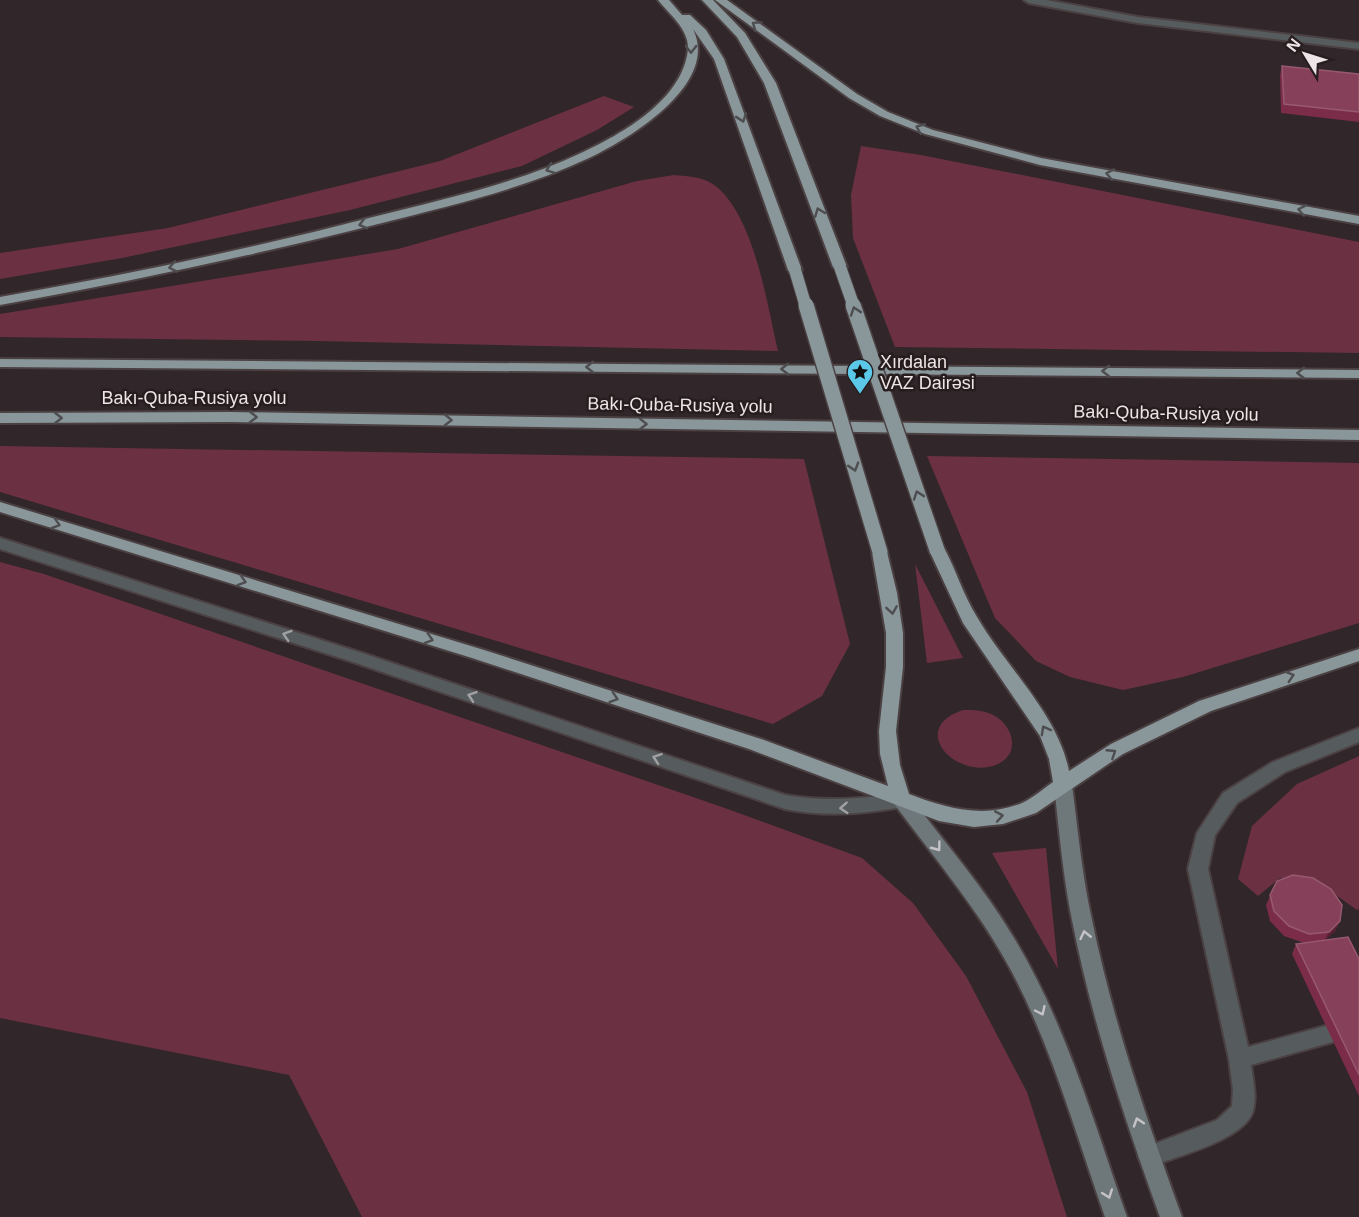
<svg xmlns="http://www.w3.org/2000/svg" width="1359" height="1217" font-family="Helvetica,sans-serif">
<style>
.green{fill:#6b3143}
.lines{fill:none;stroke-linecap:round;stroke-linejoin:round}
.service-casing{stroke:#4b4143;stroke-width:4}
.secondary-casing{stroke:#4b4143;stroke-width:4}
.trunk-casing{stroke:#4b4143;stroke-width:4}
.service{fill:#565c5d;fill-rule:evenodd}
.secondary{fill:#6e777a;fill-rule:evenodd}
.trunk{fill:#89969a;fill-rule:evenodd}
.trunk-bridge-far1-casing{stroke:#4b4143;stroke-width:14;stroke-linecap:butt}
.trunk-bridge-casing{stroke:#4b4143;stroke-width:18;stroke-linecap:butt}
.trunk-bridge-far1{stroke:#89969a;stroke-width:12}
.trunk-bridge{stroke:#89969a;stroke-width:15}
.wall{fill:#7b2c48}
.shaded-wall{fill:#582134}
.building{fill:#874059;stroke:#97596f;stroke-width:1.5}
.oneway{stroke:#4e4d50}
.oneway2{stroke:#a1a0a2}
.oneway3{stroke:#c6c3c6}
.labels{text-anchor:middle;stroke-width:5;stroke-linejoin:round;paint-order:stroke}
.poi-label{font-size:18px;fill:#ece4e6;stroke:#271d1f;text-anchor:start}
.street-label{font-size:18px;fill:#ece4e6;stroke:#271d1f}
</style>
<rect width="100%" height="100%" fill="#312629"/>
<!-- green -->
<path class="green" d="M 604,96 L 634,107 L 597,130 L 522,166 L 350,210 L 122,258 L 0,279 L 0,253 L 168,228 L 440,161 Z
M 861,146 L 921,155 L 1359,242 L 1359,353 L 895,347 L 853,238 L 851,195 Z
M 674,175 C 689,176 706,177 718,188 C 755,221 767,304 778,351 L 318,341 L 0,337 L 0,314 L 398,249 L 637,181 Z
M 0,446 L 804,459 L 850,644 L 822,696 L 773,724 L 0,492 Z
M 927,456 L 1359,463 L 1359,623 L 1183,677 L 1123,690 L 1070,677 L 1036,661 L 995,618 Z
M 0,562 L 44,574 L 722,807 L 862,858 L 913,903 L 966,976 L 1027,1092 L 1067,1217 L 362,1217 L 289,1075 L 0,1018 Z
M 915,564 L 963,658 L 927,663 Z
M 963,710 C 973,710 982,710 991,714 C 1011,722 1023,752 998,764 C 958,782 906,729 963,710 Z
M 1359,756 L 1359,909 L 1357,910 C 1328,889 1317,880 1280,878 L 1258,896 L 1238,879 L 1252,826 L 1297,784 Z
M 1046,848 L 1058,969 L 992,853 Z"/>
<g class="lines">
<!-- service casing -->
<g class="service-casing">
<path id="service" d="M 1024,0 L 1046,0 L 1138,17 L 1359,43 L 1359,49 L 1138,23 L 1029,3 Z
M 0,538 L 362,653 L 785,795 C 825,802 862,799 902,793 L 909,795 L 911,800 L 909,805 L 902,807 C 862,814 825,817 785,809 L 350,661 L 0,549 Z
M 1359,728 L 1359,742 L 1285,772 L 1237,803 L 1215,835 L 1208,869 L 1248,1047 L 1329,1025 L 1336,1027 L 1339,1034 L 1336,1041 L 1251,1065 C 1253,1080 1257,1097 1253,1111 C 1245,1140 1174,1157 1149,1167 L 1141,1163 L 1138,1156 L 1141,1149 L 1217,1120 L 1232,1106 L 1233,1090 L 1229,1059 L 1188,869 L 1197,833 L 1223,793 L 1273,762 Z"/>
</g>
<!-- secondary casing -->
<g class="secondary-casing">
<path id="secondary" d="M 1063,778 L 1069,780 L 1072,785 C 1078,830 1082,876 1092,920 C 1113,1022 1147,1120 1182,1217 L 1160,1217 C 1125,1120 1092,1022 1072,920 C 1063,876 1059,830 1054,785 L 1057,780 Z
M 902,793 L 909,795 C 944,842 984,887 1014,938 C 1066,1024 1094,1123 1127,1217 L 1105,1217 C 1076,1135 1053,1051 1013,974 C 981,913 936,860 895,805 L 893,800 L 895,795 Z"/>
</g>
<!-- trunk casing -->
<g class="trunk-casing">
<path id="trunk" d="M 658,0 L 669,0 L 682,15 L 690,15 L 706,30 L 724,59 L 802,270 L 800,273 L 790,273 L 788,270 L 714,59 L 693,29 C 720,84 629,139 589,158 C 523,189 452,205 382,223 C 255,255 128,282 0,305 L 0,297 C 125,275 250,249 373,217 C 443,199 515,184 581,153 C 622,134 683,100 688,49 C 689,29 669,14 658,0 Z
M 702,0 L 713,0 L 745,33 L 776,83 L 847,267 L 845,270 L 840,271 L 833,267 L 764,83 L 737,37 Z
M 715,0 L 727,0 L 857,94 L 888,112 L 933,130 L 1041,158 L 1359,216 L 1359,224 L 1040,165 L 925,134 L 880,116 L 849,98 Z
M 0,359 L 1359,370 L 1359,378 L 0,367 Z
M 231,412 L 1359,430 L 1359,440 L 231,422 L 0,423 L 0,413 Z
M 0,502 L 484,650 L 761,739 L 888,786 L 880,754 L 879,731 L 886,667 L 886,633 L 872,552 L 874,548 L 886,548 L 897,593 L 903,633 L 903,667 L 896,731 L 900,765 L 909,794 C 945,808 984,819 1022,803 C 1033,798 1043,789 1053,782 L 1049,759 L 1040,736 L 963,623 L 929,550 L 931,546 L 943,546 C 956,569 963,595 977,617 C 1006,667 1058,714 1069,771 L 1111,744 L 1199,701 L 1359,649 L 1359,661 L 1211,711 L 1123,754 L 1036,813 L 1003,824 L 974,827 L 939,821 L 749,749 L 472,658 L 0,512 Z"/>
</g>
<!-- service -->
<use href="#service" class="service"/>
<!-- secondary -->
<use href="#secondary" class="secondary"/>
<!-- trunk -->
<use href="#trunk" class="trunk"/>
<!-- trunk-bridge-far1 casing -->
<g class="trunk-bridge-far1-casing">
<path id="trunk-bridge-far1" d="M 840,267 L 854,307
M 795,270 L 806,307"/>
</g>
<!-- trunk-bridge casing -->
<g class="trunk-bridge-casing">
<path id="trunk-bridge" d="M 806,305 L 880,552
M 853,305 L 937,550"/>
</g>
<!-- trunk-bridge-far1 -->
<use href="#trunk-bridge-far1" class="trunk-bridge-far1"/>
<!-- trunk-bridge -->
<use href="#trunk-bridge" class="trunk-bridge"/>
</g>
<!-- wall -->
<path class="wall" d="M 1282,66 L 1359,74 L 1359,122 L 1281,113 L 1280,75 Z
M 1277,881 L 1340,921 L 1335,931 L 1325,940 L 1359,959 L 1359,1096 L 1292,954 L 1296,944 L 1304,943 L 1284,936 L 1270,921 L 1266,905 Z"/>
<!-- shaded-wall -->
<path class="shaded-wall" d="M 1340,921 L 1335,931 L 1324,941 L 1329,932 Z"/>
<!-- building -->
<path class="building" d="M 1282,66 L 1359,74 L 1359,112 L 1284,104 Z
M 1293,875 L 1313,878 L 1331,889 L 1342,905 L 1340,921 L 1329,932 L 1309,934 L 1289,926 L 1274,911 L 1270,895 L 1277,881 Z
M 1348,937 L 1359,959 L 1359,1075 L 1296,944 Z"/>
<!-- one-way arrows -->
<defs><path id="oneway-chevron" d="M-2-3.5L2.5 0L-2 3.5" fill="none" stroke-width="1.6" stroke-linecap="round" stroke-linejoin="round" transform="scale(1.5)"/></defs>
<g class="oneway">
<use href="#oneway-chevron" transform="translate(756 25) rotate(-145)"/>
<use href="#oneway-chevron" transform="translate(691 49) rotate(90)"/>
<use href="#oneway-chevron" transform="translate(742 118) rotate(71)"/>
<use href="#oneway-chevron" transform="translate(920 128) rotate(-158)"/>
<use href="#oneway-chevron" transform="translate(550 169) rotate(160)"/>
<use href="#oneway-chevron" transform="translate(1110 174) rotate(-169)"/>
<use href="#oneway-chevron" transform="translate(1302 210) rotate(-169)"/>
<use href="#oneway-chevron" transform="translate(819 212) rotate(-111)"/>
<use href="#oneway-chevron" transform="translate(363 224) rotate(166)"/>
<use href="#oneway-chevron" transform="translate(173 267) rotate(169)"/>
<use href="#oneway-chevron" transform="translate(855 311) rotate(-109)"/>
<use href="#oneway-chevron" transform="translate(590 367) rotate(-180)"/>
<use href="#oneway-chevron" transform="translate(785 369) rotate(-180)"/>
<use href="#oneway-chevron" transform="translate(1106 371) rotate(-180)"/>
<use href="#oneway-chevron" transform="translate(1301 373) rotate(-180)"/>
<use href="#oneway-chevron" transform="translate(253 417) rotate(1)"/>
<use href="#oneway-chevron" transform="translate(58 418)"/>
<use href="#oneway-chevron" transform="translate(448 420) rotate(1)"/>
<use href="#oneway-chevron" transform="translate(643 424) rotate(1)"/>
<use href="#oneway-chevron" transform="translate(854 467) rotate(73)"/>
<use href="#oneway-chevron" transform="translate(918 495) rotate(-109)"/>
<use href="#oneway-chevron" transform="translate(56 524) rotate(17)"/>
<use href="#oneway-chevron" transform="translate(242 581) rotate(17)"/>
<use href="#oneway-chevron" transform="translate(892 610) rotate(81)"/>
<use href="#oneway-chevron" transform="translate(429 639) rotate(17)"/>
<use href="#oneway-chevron" transform="translate(1290 676) rotate(-18)"/>
<use href="#oneway-chevron" transform="translate(614 698) rotate(18)"/>
<use href="#oneway-chevron" transform="translate(1045 730) rotate(-119)"/>
<use href="#oneway-chevron" transform="translate(1112 753) rotate(-33)"/>
<use href="#oneway-chevron" transform="translate(999 816) rotate(-10)"/>
</g>
<g class="oneway2">
<use href="#oneway-chevron" transform="translate(287 635) rotate(-162)"/>
<use href="#oneway-chevron" transform="translate(472 696) rotate(-161)"/>
<use href="#oneway-chevron" transform="translate(657 758) rotate(-161)"/>
<use href="#oneway-chevron" transform="translate(844 808) rotate(176)"/>
</g>
<g class="oneway3">
<use href="#oneway-chevron" transform="translate(937 847) rotate(53)"/>
<use href="#oneway-chevron" transform="translate(1085 935) rotate(-103)"/>
<use href="#oneway-chevron" transform="translate(1041 1011) rotate(65)"/>
<use href="#oneway-chevron" transform="translate(1138 1122) rotate(-108)"/>
<use href="#oneway-chevron" transform="translate(1108 1194) rotate(70)"/>
</g>
<!-- icons -->
<defs>
<g id="sight-pin" transform="scale(1.35)"><path d="M0 17L-7.5 6A9.5 9.5 0 1 1 7.5 6Z" fill="#5ac8e6" stroke="#271d1f"/><path d="M0-6L1.8-2.2L6-1.7L2.9 1.2L3.7 5.4L0 3.3L-3.7 5.4L-2.9 1.2L-6-1.7L-1.8-2.2Z" fill="#111"/></g>
</defs>
<g fill-rule="evenodd">
<use href="#sight-pin" x="860" y="372"/>
</g>
<g class="labels">
<!-- poi labels -->
<g class="poi-label">
<text x="880" y="368">Xırdalan<tspan x="880" dy="21">VAZ Dairəsi</tspan></text>
</g>
<!-- street labels -->
<g class="street-label">
<text x="194" y="404">Bakı-Quba-Rusiya yolu</text>
<text transform="translate(680 405) rotate(1)" y="6">Bakı-Quba-Rusiya yolu</text>
<text transform="translate(1166 413) rotate(1)" y="6">Bakı-Quba-Rusiya yolu</text>
</g>
</g>
<!-- north arrow -->
<g transform="translate(1305 54) rotate(308)" stroke="#271d1f" stroke-width="4.5" paint-order="stroke">
<path d="M0-4.5L10 22L0 15L-10 22Z" fill="#ece4e6"/>
<text y="-9" font-size="16" font-weight="bold" text-anchor="middle" fill="#ece4e6">N</text>
</g>
</svg>
